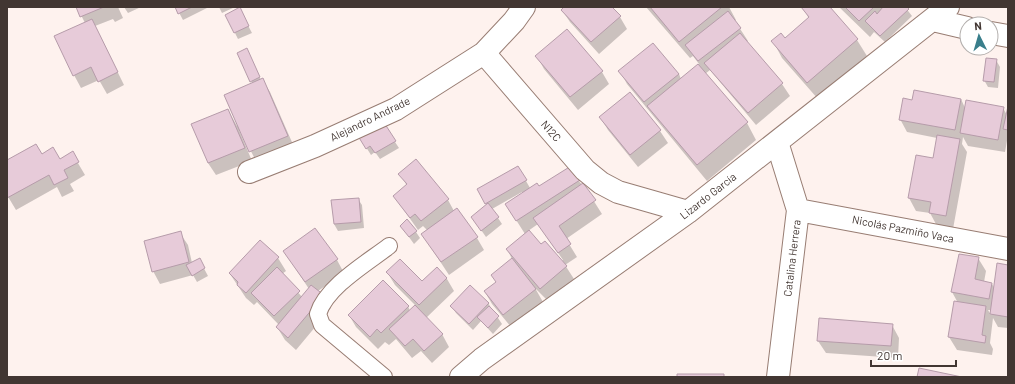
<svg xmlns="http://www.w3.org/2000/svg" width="1015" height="384" font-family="Barlow,sans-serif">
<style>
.shadow{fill:#0003;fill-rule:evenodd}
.building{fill:#e7cbd9;stroke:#b69caa}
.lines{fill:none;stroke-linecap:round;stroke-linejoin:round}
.service-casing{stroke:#987d73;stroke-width:18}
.minor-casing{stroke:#987d73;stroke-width:24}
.service{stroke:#fff;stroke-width:16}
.minor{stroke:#fff;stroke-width:22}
.labels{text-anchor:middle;stroke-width:4;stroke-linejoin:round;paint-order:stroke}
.street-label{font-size:11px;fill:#423632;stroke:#fff}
</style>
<rect width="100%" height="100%" fill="#fef2ee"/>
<!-- shadow -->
<path class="shadow" d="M 77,7 L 118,7 L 123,18 L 115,22 L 113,19 L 95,26 L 124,85 L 107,94 L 99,80 L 81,88 L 74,75 L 85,23 Z
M 124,7 L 141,7 L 128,13 Z
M 176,7 L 209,7 L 183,20 Z
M 219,7 L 235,7 L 222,13 Z
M 565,7 L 611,7 L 620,17 L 627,29 L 599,54 L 570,22 L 562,10 Z
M 646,7 L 729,7 L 736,20 L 735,21 L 748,41 L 747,42 L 782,84 L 790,96 L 756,125 L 710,70 L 705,74 L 747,123 L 756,140 L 707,181 L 627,84 L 620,71 L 679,74 L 681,79 L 699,64 L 693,56 L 690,58 Z
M 829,7 L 857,40 L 867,56 L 818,99 L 782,58 L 773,41 L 785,39 L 809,19 L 803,7 Z
M 839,7 L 905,7 L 912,16 L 885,42 L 874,32 L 870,37 Z
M 243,16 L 252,33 L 238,39 L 235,33 Z
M 250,56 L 261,80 L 262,79 L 270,92 L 295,149 L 258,165 L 240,130 L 239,130 L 252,161 L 216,175 L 208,163 L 228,110 L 237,126 L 238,125 L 252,84 Z
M 537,56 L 602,72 L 609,84 L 578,110 L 544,69 Z
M 996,60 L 1000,67 L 998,88 L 988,87 L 984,80 Z
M 961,99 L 965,108 L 1003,108 L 1007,115 L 1008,111 L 1008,135 L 1005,152 L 968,146 L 963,137 L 962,144 L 967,152 L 953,229 L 937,226 L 930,213 L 916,211 L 909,198 L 934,159 L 937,138 L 907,132 L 900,119 L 913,101 Z
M 600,117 L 660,131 L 668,143 L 638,167 L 608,130 Z
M 359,136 L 395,142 L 399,148 L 380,159 L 375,152 L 371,155 Z
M 72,153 L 85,175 L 70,184 L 74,191 L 62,197 L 57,187 L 16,210 L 7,195 L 7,162 L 42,155 L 59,160 Z
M 518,167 L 530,188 L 579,181 L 582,185 L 583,184 L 602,214 L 566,239 L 577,257 L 565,265 L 574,279 L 548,301 L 535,288 L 543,302 L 511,327 L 492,304 L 485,292 L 496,283 L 512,259 L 507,249 L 525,234 L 506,204 L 522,194 L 522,192 L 492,209 L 502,224 L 486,237 L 472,217 L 487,206 L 478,189 ZM 538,224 L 563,260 L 562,261 L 541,246 L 528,231 Z
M 400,174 L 448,200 L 454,211 L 477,238 L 484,250 L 449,275 L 422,234 L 427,230 L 423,226 L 418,230 L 394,196 L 407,186 Z
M 358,199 L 362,205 L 364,228 L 338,231 L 334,224 Z
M 401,226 L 416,232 L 420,238 L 414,244 Z
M 180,233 L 188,245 L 192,263 L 199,259 L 208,276 L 197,282 L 193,275 L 160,284 L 153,271 Z
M 260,242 L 278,258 L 286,271 L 282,274 L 302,297 L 309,289 L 284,251 L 337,260 L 344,273 L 318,291 L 323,296 L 331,308 L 296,350 L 285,340 L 277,327 L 279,325 L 257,302 L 254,305 L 246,298 L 230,274 Z
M 978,258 L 986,271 L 984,282 L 992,284 L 995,289 L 1008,266 L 1008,328 L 998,327 L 993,318 L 990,343 L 993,349 L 992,355 L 957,350 L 949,337 L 958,303 L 952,292 ZM 988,310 L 992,310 L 991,315 Z
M 437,268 L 447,279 L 454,291 L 426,318 L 442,334 L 449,347 L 432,363 L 421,351 L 412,358 L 396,339 L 389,345 L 385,342 L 378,349 L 356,327 L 349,315 L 408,306 L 410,311 L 416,306 L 395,285 L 387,272 L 422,283 Z
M 488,303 L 502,324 L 493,334 L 481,321 L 473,330 L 456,313 L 452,307 Z
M 892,325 L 899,338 L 898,358 L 826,353 L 818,341 Z"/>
<!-- building -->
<path class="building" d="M 76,7 L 104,7 L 80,17 Z
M 175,7 L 192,7 L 178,14 Z
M 240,7 L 249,26 L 234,33 L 225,15 Z
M 564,7 L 612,7 L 621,16 L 591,42 L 561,10 Z
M 650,7 L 722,7 L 679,42 Z
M 801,7 L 830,7 L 858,39 L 807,83 L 771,41 L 781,33 L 785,38 L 809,17 Z
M 845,7 L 874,7 L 859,21 Z
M 883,7 L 907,7 L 909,9 L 880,36 L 865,21 L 875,11 L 877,14 Z
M 728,11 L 741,28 L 698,61 L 685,45 Z
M 92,19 L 118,72 L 98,82 L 91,67 L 73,76 L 54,36 Z
M 567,29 L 603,71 L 570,97 L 535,56 Z
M 740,33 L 783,83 L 748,113 L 704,63 Z
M 653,43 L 679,74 L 644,102 L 618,71 Z
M 247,48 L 260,77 L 250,82 L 237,53 Z
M 986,58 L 997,59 L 994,82 L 983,81 Z
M 698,64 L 748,122 L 697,165 L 647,106 Z
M 263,78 L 288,136 L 249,152 L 224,95 Z
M 914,90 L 961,99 L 955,130 L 899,120 L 903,98 L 912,100 Z
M 630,92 L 661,130 L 630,155 L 599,117 Z
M 966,100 L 1004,107 L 998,140 L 960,133 Z
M 1008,106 L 1008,130 L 1003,129 Z
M 228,109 L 245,148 L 208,163 L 191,124 Z
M 383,121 L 396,141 L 375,153 L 370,146 L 366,149 L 358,136 Z
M 937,135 L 960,139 L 946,216 L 929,213 L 931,202 L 908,198 L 916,155 L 933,158 Z
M 36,144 L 42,154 L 53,147 L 60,159 L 73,151 L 79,162 L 64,170 L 68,178 L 54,185 L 49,175 L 7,198 L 7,160 Z
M 416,159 L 449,199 L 421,221 L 415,214 L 410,218 L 393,196 L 407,184 L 398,174 Z
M 518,166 L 527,180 L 485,204 L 477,189 Z
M 571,166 L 580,180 L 516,221 L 505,204 L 537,183 L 539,186 Z
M 583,183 L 596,200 L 559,226 L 571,244 L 558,253 L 533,218 Z
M 359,198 L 361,222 L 334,224 L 331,200 Z
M 488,203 L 499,217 L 481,231 L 471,217 Z
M 457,208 L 478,237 L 441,262 L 421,234 Z
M 407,219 L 417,231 L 409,237 L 400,226 Z
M 315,228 L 338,259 L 305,282 L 283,251 Z
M 529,230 L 541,244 L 545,241 L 567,266 L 540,289 L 506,249 Z
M 181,231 L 189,262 L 152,272 L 144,241 Z
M 260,240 L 279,257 L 246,293 L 237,285 L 238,282 L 229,273 Z
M 959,254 L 979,257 L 975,279 L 992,283 L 989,299 L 951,292 Z
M 200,258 L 205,268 L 192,276 L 186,265 Z
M 512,258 L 536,289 L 503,315 L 484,291 L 496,282 L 491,275 Z
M 400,259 L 422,281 L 437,267 L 447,278 L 419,305 L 386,272 Z
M 997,263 L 1008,265 L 1008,317 L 990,314 Z
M 277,267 L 300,291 L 274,316 L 251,293 Z
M 383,280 L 409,306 L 381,333 L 377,329 L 370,337 L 348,315 Z
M 311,285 L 324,295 L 288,338 L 276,327 Z
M 470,285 L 489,303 L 469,324 L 450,306 Z
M 954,301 L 986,306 L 982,335 L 986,336 L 985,343 L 948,337 Z
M 415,305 L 443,334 L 424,351 L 413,339 L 405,346 L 389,329 Z
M 489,306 L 499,316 L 488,328 L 477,317 Z
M 819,318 L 893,324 L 891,346 L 817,341 Z
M 919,368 L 962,377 L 917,377 Z
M 677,374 L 724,374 L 724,377 L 677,377 Z"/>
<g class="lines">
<!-- service casing -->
<g class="service-casing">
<path id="service" d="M 384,377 L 322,325 L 318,314 C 326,287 367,263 389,246"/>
</g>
<!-- minor casing -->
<g class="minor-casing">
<path id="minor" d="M 933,20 L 967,28
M 991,33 L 1008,36
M 484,53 L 585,170 L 601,183 L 618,192 L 688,212
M 777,142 L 798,210 L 778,377
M 249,172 L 315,146 L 396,109 L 484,53 L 514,21 L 524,7
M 798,210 L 1008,249
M 461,377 L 482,359 L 688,212 L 948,7"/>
</g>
<!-- service -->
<use href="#service" class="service"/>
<!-- minor -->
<use href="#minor" class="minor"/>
</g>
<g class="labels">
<!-- street labels -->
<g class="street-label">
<text transform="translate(370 119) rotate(-26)" y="4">Alejandro Andrade</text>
<text transform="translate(551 131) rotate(49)" y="4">N12C</text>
<text transform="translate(708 196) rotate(-38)" y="4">Lizardo García</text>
<text transform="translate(903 229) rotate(11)" y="4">Nicolás Pazmiño Vaca</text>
<text transform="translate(792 258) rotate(-83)" y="4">Catalina Herrera</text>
</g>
</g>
<!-- border -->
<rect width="1015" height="384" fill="none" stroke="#423632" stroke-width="16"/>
<!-- north arrow -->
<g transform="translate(979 36) rotate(355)"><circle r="19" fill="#ffffff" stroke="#b3afad"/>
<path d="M0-3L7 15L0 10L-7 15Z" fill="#397e8b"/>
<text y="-6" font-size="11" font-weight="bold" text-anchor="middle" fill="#423632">N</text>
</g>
<!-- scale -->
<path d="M871 360v6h85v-6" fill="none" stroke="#423632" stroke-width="2"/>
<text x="877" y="360" font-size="12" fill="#423632" stroke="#ffffff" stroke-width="3" paint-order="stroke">20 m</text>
</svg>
